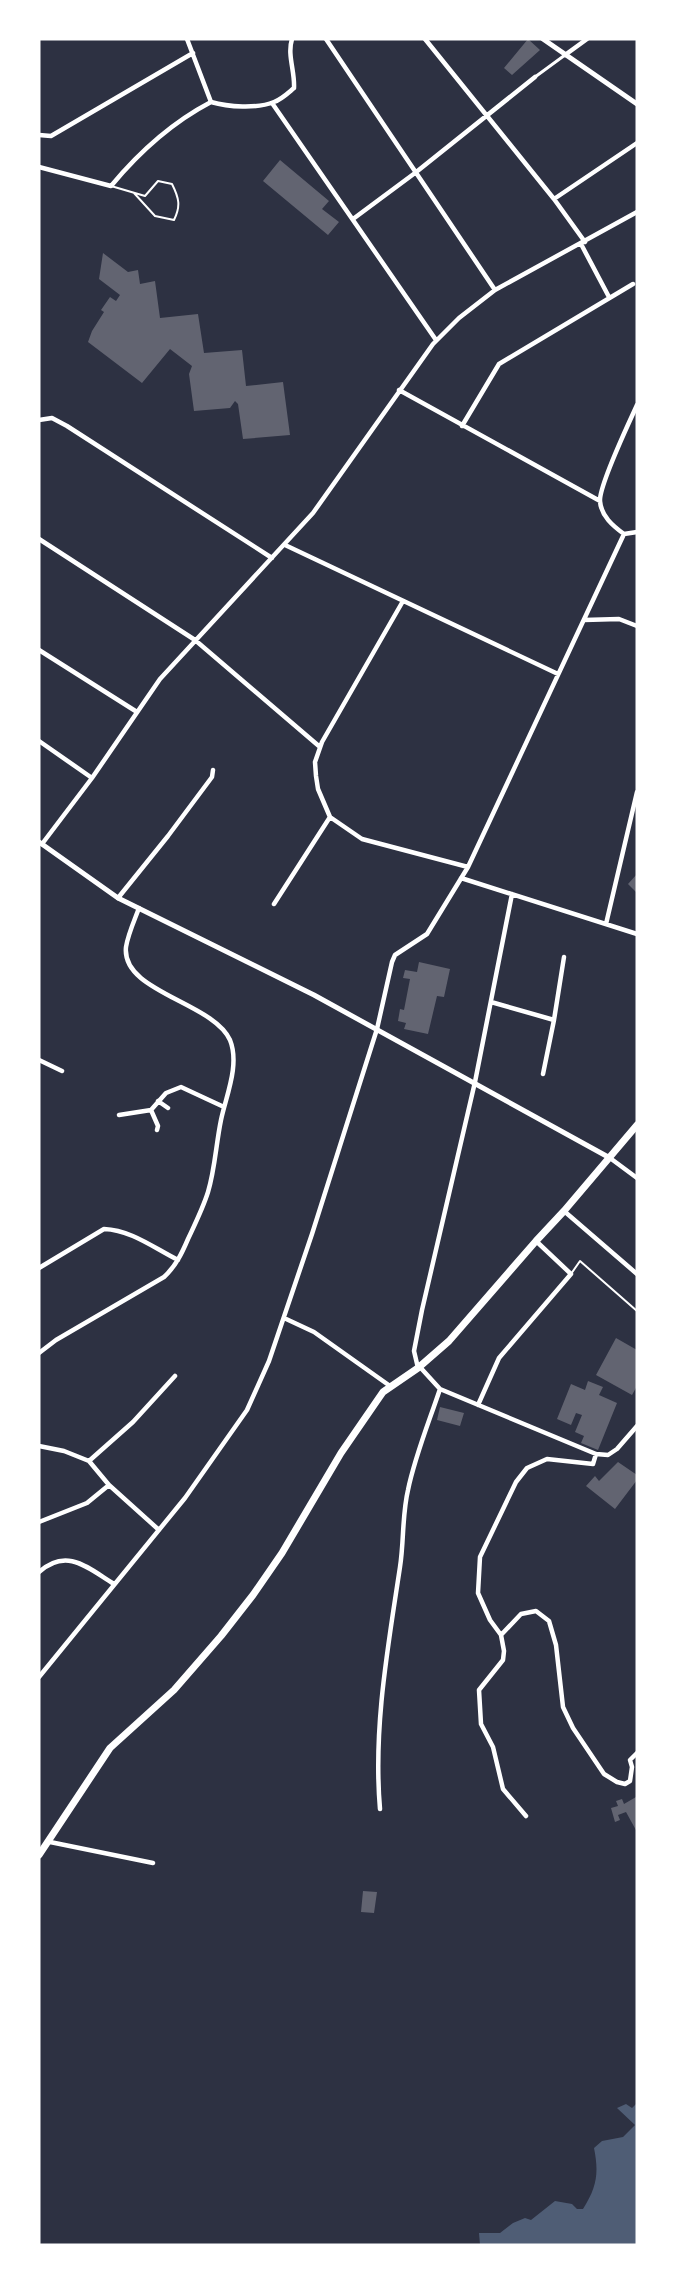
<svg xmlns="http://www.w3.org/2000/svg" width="676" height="2284" font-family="'Nunito Sans',sans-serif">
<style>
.water{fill:#4f5d75}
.building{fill:#626471}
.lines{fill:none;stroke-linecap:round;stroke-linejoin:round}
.service{stroke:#fff;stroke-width:2}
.pedestrian{stroke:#fff;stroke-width:3}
.minor{stroke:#fff;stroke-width:4.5}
.tertiary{stroke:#fff;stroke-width:5}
.primary{stroke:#fff;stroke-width:7}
</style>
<rect width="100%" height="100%" fill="#2d3142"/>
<!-- water -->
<path class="water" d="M 637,2103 L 637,2245 L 480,2245 L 479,2233 L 500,2233 L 513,2223 L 525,2218 L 531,2220 L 555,2201 L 572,2204 L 577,2209 L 583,2209 C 597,2187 599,2173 594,2148 L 602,2141 L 623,2137 L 635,2125 L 617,2108 L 626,2104 L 632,2108 Z"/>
<!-- building -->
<path class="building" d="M 528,39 L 540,50 L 512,75 L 504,68 Z
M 280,160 L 329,201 L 322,209 L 339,222 L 328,235 L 263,181 Z
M 103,253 L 128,272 L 138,270 L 140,284 L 155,281 L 160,318 L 198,314 L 204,353 L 242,350 L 246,386 L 283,382 L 290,435 L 243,439 L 238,404 L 235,401 L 230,408 L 194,411 L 189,374 L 192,366 L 170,349 L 142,383 L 88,342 L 92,331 L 104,312 L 101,310 L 110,297 L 116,301 L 120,295 L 99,279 Z
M 637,874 L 637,893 L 628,884 Z
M 419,962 L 450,969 L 444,997 L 437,996 L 428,1034 L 404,1029 L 406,1023 L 398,1021 L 400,1009 L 404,1010 L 410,979 L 403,978 L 405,970 L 417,972 Z
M 616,1338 L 637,1350 L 637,1386 L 632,1395 L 596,1375 Z
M 588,1381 L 603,1387 L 599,1395 L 617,1403 L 598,1450 L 581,1443 L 584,1436 L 575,1432 L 582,1415 L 576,1413 L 571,1425 L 557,1419 L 571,1384 L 585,1390 Z
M 440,1407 L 464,1413 L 460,1426 L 437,1420 Z
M 618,1462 L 637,1475 L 637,1480 L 615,1509 L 586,1486 L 595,1476 L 599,1481 Z
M 636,1797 L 637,1798 L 637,1832 L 626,1812 L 618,1815 L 620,1820 L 615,1822 L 611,1808 L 618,1806 L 616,1801 L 622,1799 L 624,1804 Z
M 363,1891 L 377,1892 L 374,1913 L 361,1912 Z"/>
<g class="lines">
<!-- service -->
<path class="service" d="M 111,186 L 145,196 L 158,181 L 172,184 C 179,198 181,206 174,220 L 155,216 L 134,193
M 571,1274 L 580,1261 L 637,1311"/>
<!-- pedestrian -->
<path class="pedestrian" d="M 535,77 L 565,55"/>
<!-- minor -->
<path class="minor" d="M 187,39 L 211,102
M 326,39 L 495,290
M 425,39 L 554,199 L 585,242
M 565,55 L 587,39
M 211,102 C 228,107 257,109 274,102 C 282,99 288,93 294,88 C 295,71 287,55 292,39
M 272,103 L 436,340
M 39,135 L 51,136 L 193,53
M 39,167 L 111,186 C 140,151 171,123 211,102
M 554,199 L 637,143
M 353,219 L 415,173 L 535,77
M 581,244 L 609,297
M 399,390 L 600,501
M 637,405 C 629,423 599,485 600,501 C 601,516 613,526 624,534 L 637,532
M 39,420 L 52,418 L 67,426 L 272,558
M 462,426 L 499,364 L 633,284
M 39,539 L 195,640 L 320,747
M 285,545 L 558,674
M 403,601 L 322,742 L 315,762 L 316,776 L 318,789 L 330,817 L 362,839 L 468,867
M 584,620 L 619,619 L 637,626
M 39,650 L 137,712
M 39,741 L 92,778
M 42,844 L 92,778 L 160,679 L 313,513 L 433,344 L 459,318 L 495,290 L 637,212
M 461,878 L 637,934
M 118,898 L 168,836 L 212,777 L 213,770
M 274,904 L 330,817
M 606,924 L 637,792
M 491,1002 L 554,1020 L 543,1074
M 554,1020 L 564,957
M 39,1060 L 62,1071
M 158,1101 L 168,1108
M 151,1110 L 158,1126 L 157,1130
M 119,1115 L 151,1110 L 166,1093 L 181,1087 L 224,1107
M 610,1158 L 637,1178
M 564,1211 L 637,1274
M 39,1268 L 104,1229 C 131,1230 154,1248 178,1260
M 284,1318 L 314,1332 L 390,1386
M 39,1353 L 56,1340 L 164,1277 C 176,1266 182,1253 188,1239 C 195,1224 203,1208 208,1192 C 215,1169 216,1144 221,1120 C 226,1096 240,1065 230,1040 C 213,1002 121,992 126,947 C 128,934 135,919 139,908
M 419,1366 L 440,1389 L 596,1454 L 608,1455 L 617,1449 L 637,1426
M 418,1368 L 414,1351 L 422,1310 L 475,1082 L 512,894
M 478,1405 L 499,1358 L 571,1274 L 536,1241
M 39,1446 L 64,1451 L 89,1461 L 109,1485 L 159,1530
M 596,1454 L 593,1464 L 547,1459 L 527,1468 L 516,1482 L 480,1557 L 478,1593 L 490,1620 L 501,1635 L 521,1614 L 536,1611 L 549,1621 L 556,1645 L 563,1707 L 573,1728 L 604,1774 L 617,1782 L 625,1784 L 630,1781 L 632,1767 L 630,1760 L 637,1753
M 89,1461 L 133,1422 L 175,1376
M 39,1522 L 87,1503 L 109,1485
M 39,1572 C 67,1547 88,1568 114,1584
M 501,1635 L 504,1651 L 503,1660 L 479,1690 L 481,1724 L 493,1747 L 503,1789 L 526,1816
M 39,1677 L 185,1498 L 247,1410 L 269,1361 L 312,1234 L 377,1029 L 392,962 L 395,955 L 427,934 L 468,867 L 624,534
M 380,1809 C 373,1728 388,1647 400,1567 C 404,1542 402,1515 408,1490 C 415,1456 429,1422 440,1389
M 50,1842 L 153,1863"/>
<!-- tertiary -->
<path class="tertiary" d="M 543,39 L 637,104
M 39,842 L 118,898 L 314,995 L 610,1158"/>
<!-- primary -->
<path class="primary" d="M 39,1855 L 110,1748 L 174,1690 L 221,1636 L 253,1595 L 282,1553 L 341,1453 L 383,1392 L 418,1368 L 449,1341 L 536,1241 L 564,1211 L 637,1125"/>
</g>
<!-- border -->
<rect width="676" height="2284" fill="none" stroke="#ffffff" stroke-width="81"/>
</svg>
